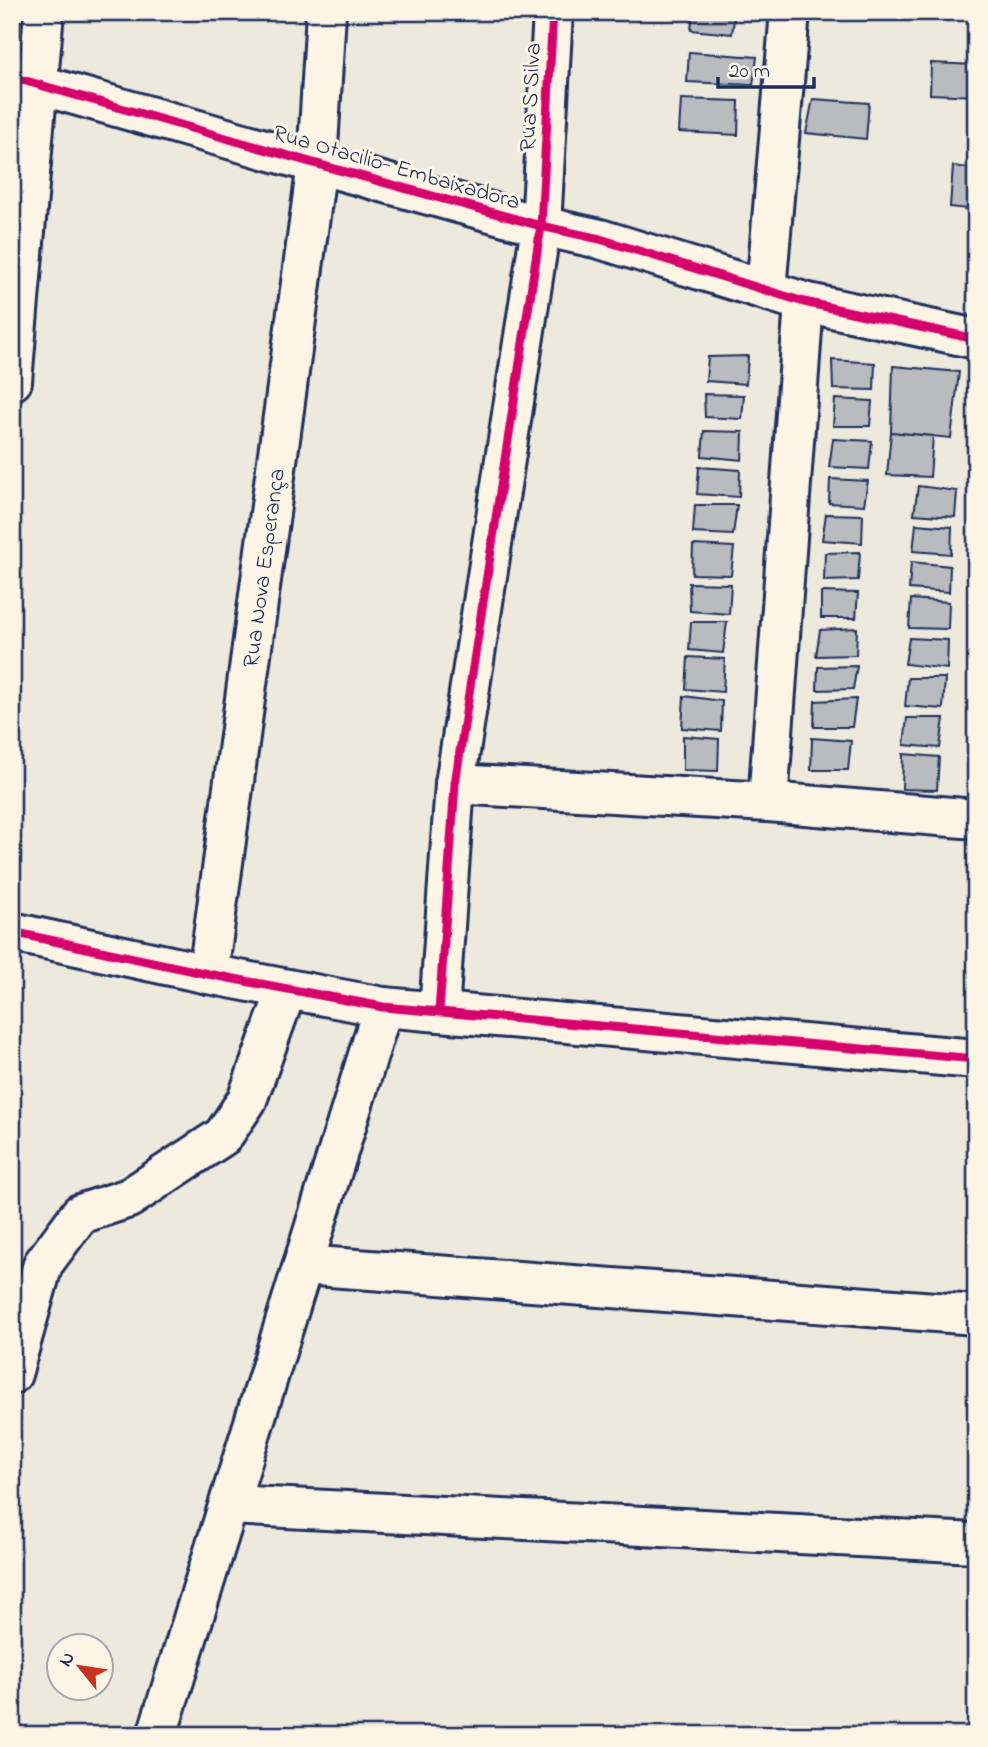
<svg xmlns="http://www.w3.org/2000/svg" width="988" height="1747" font-family="'Indie Flower',sans-serif">
<style>
.building{fill:#babbbe;stroke:#1b2f5e;stroke-width:2}
.lines{fill:none;stroke-linecap:round;stroke-linejoin:round}
.minor-casing{stroke:#1b2f5e;stroke-width:44}
.minor{stroke:#fcf5e5;stroke-width:38}
.cycleway-casing{stroke:#fcf5e5;stroke-width:13}
.cycleway{stroke:#d6006c;stroke-width:9}
.labels{text-anchor:middle;stroke-width:6;stroke-linejoin:round;paint-order:stroke}
.street-label{font-size:23px;fill:#1b2f5e;stroke:#fcf5e5}
</style>
<rect width="100%" height="100%" fill="#eee9dd"/>
<filter id="ink" filterUnits="userSpaceOnUse"><feTurbulence type="fractalNoise" baseFrequency=".0143" numOctaves="2"/><feDisplacementMap in="SourceGraphic" scale="14" xChannelSelector="R" yChannelSelector="G"/><feConvolveMatrix kernelMatrix="1 2 1 2 8 2 1 2 1" color-interpolation-filters="sRGB"/></filter>
<g filter="url(#ink)">
<!-- building -->
<path class="building" d="M 693,12 L 735,12 L 732,34 L 691,30 Z
M 689,52 L 757,57 L 753,85 L 687,82 Z
M 931,63 L 976,65 L 976,96 L 930,94 Z
M 681,99 L 739,101 L 738,135 L 679,132 Z
M 813,99 L 869,103 L 866,139 L 806,133 Z
M 953,166 L 976,169 L 976,210 L 950,207 Z
M 748,356 L 746,384 L 706,381 L 708,357 Z
M 832,360 L 875,363 L 874,390 L 833,389 Z
M 893,366 L 959,372 L 951,438 L 891,432 Z
M 704,394 L 744,395 L 742,419 L 705,417 Z
M 835,399 L 872,401 L 870,426 L 833,426 Z
M 704,431 L 743,432 L 742,460 L 702,456 Z
M 891,432 L 933,436 L 930,477 L 887,475 Z
M 833,439 L 872,441 L 869,469 L 829,467 Z
M 699,467 L 740,470 L 739,497 L 697,494 Z
M 830,479 L 868,481 L 864,505 L 829,503 Z
M 918,486 L 957,491 L 955,517 L 914,514 Z
M 695,505 L 737,505 L 733,535 L 693,533 Z
M 826,514 L 863,515 L 862,543 L 822,540 Z
M 916,524 L 952,527 L 951,554 L 913,551 Z
M 693,545 L 734,547 L 731,575 L 692,574 Z
M 860,552 L 858,580 L 824,581 L 825,553 Z
M 911,562 L 950,566 L 949,592 L 909,589 Z
M 689,583 L 731,584 L 729,614 L 690,611 Z
M 821,592 L 858,593 L 856,618 L 821,618 Z
M 911,599 L 949,602 L 948,629 L 909,628 Z
M 691,622 L 727,622 L 723,653 L 689,650 Z
M 857,628 L 856,655 L 816,656 L 820,630 Z
M 909,638 L 948,640 L 947,669 L 905,664 Z
M 688,657 L 725,659 L 723,692 L 686,689 Z
M 857,666 L 853,689 L 817,690 L 818,667 Z
M 908,678 L 945,678 L 943,709 L 905,706 Z
M 684,696 L 722,701 L 721,731 L 682,728 Z
M 856,699 L 852,727 L 814,727 L 815,701 Z
M 907,718 L 944,718 L 940,748 L 904,745 Z
M 683,736 L 719,739 L 718,771 L 683,770 Z
M 812,738 L 851,741 L 848,770 L 811,770 Z
M 903,754 L 939,757 L 937,790 L 902,789 Z"/>
<g class="lines">
<!-- minor casing -->
<g class="minor-casing">
<g id="minor">
<path d="M 12,77 L 317,164 L 541,226 L 600,239 L 804,302 L 976,339"/>
<path d="M 766,290 L 790,12"/>
<path d="M 12,381 L 44,12"/>
<path d="M 455,784 L 768,802 L 976,819"/>
<path d="M 768,802 L 804,302"/>
<path d="M 12,932 L 208,974 L 383,1007 L 976,1059"/>
<path id="s1" d="M 208,974 L 317,164 L 326,12"/>
<path d="M 439,1012 L 455,784 L 541,226 L 553,12"/>
<path d="M 303,1265 L 976,1315"/>
<path d="M 12,1374 L 43,1264 L 80,1214 L 129,1198 L 223,1136 L 247,1100 L 287,989"/>
<path d="M 229,1505 L 976,1543"/>
<path d="M 157,1735 L 383,1007"/>
</g>
</g>
<!-- minor -->
<use href="#minor" class="minor"/>
<!-- cycleway casing -->
<g class="cycleway-casing">
<path id="cycleway" d="M 12,77 L 317,164 L 541,226 L 600,239 L 804,302 L 976,339
M 12,932 L 208,974 L 383,1007 L 976,1059
M 439,1012 L 455,784 L 541,226 L 553,12"/>
</g>
<!-- cycleway -->
<use href="#cycleway" class="cycleway"/>
</g>
</g>
<g class="labels">
<!-- street labels -->
<g class="street-label">
<text transform="translate(529 97) rotate(-87)" y="8">Rua S Silva</text>
<text transform="translate(397 166) rotate(16)" y="8">Rua Otacilio- Embaixadora</text>
<text dy="8" stroke="none"><textPath href="#s1" startOffset="410">Rua Nova Esperança</textPath></text>
</g>
</g>
<!-- margin -->
<rect width="988" height="1747" fill="none" stroke="#fcf5e5" stroke-width="42"/>
<rect x="21" y="21" width="946" height="1705" fill="none" stroke="#1b2f5e" stroke-width="2.5" filter="url(#ink)"/>
<!-- north arrow -->
<g transform="translate(80 1667) rotate(300)"><circle r="33" fill="#fcf5e5" stroke="#a2a6af" stroke-width="2"/>
<path d="M0-5L12 26L0 18L-12 26Z" fill="#c8321e"/>
<text y="-10" font-size="19" font-weight="bold" text-anchor="middle" fill="#1b2f5e">N</text>
</g>
<!-- scale -->
<path d="M718 77v10h96v-10" fill="none" stroke="#1b2f5e" stroke-width="3.5"/>
<text x="729" y="77" font-size="21" fill="#1b2f5e" stroke="#fcf5e5" stroke-width="5" paint-order="stroke">20 m</text>
</svg>
